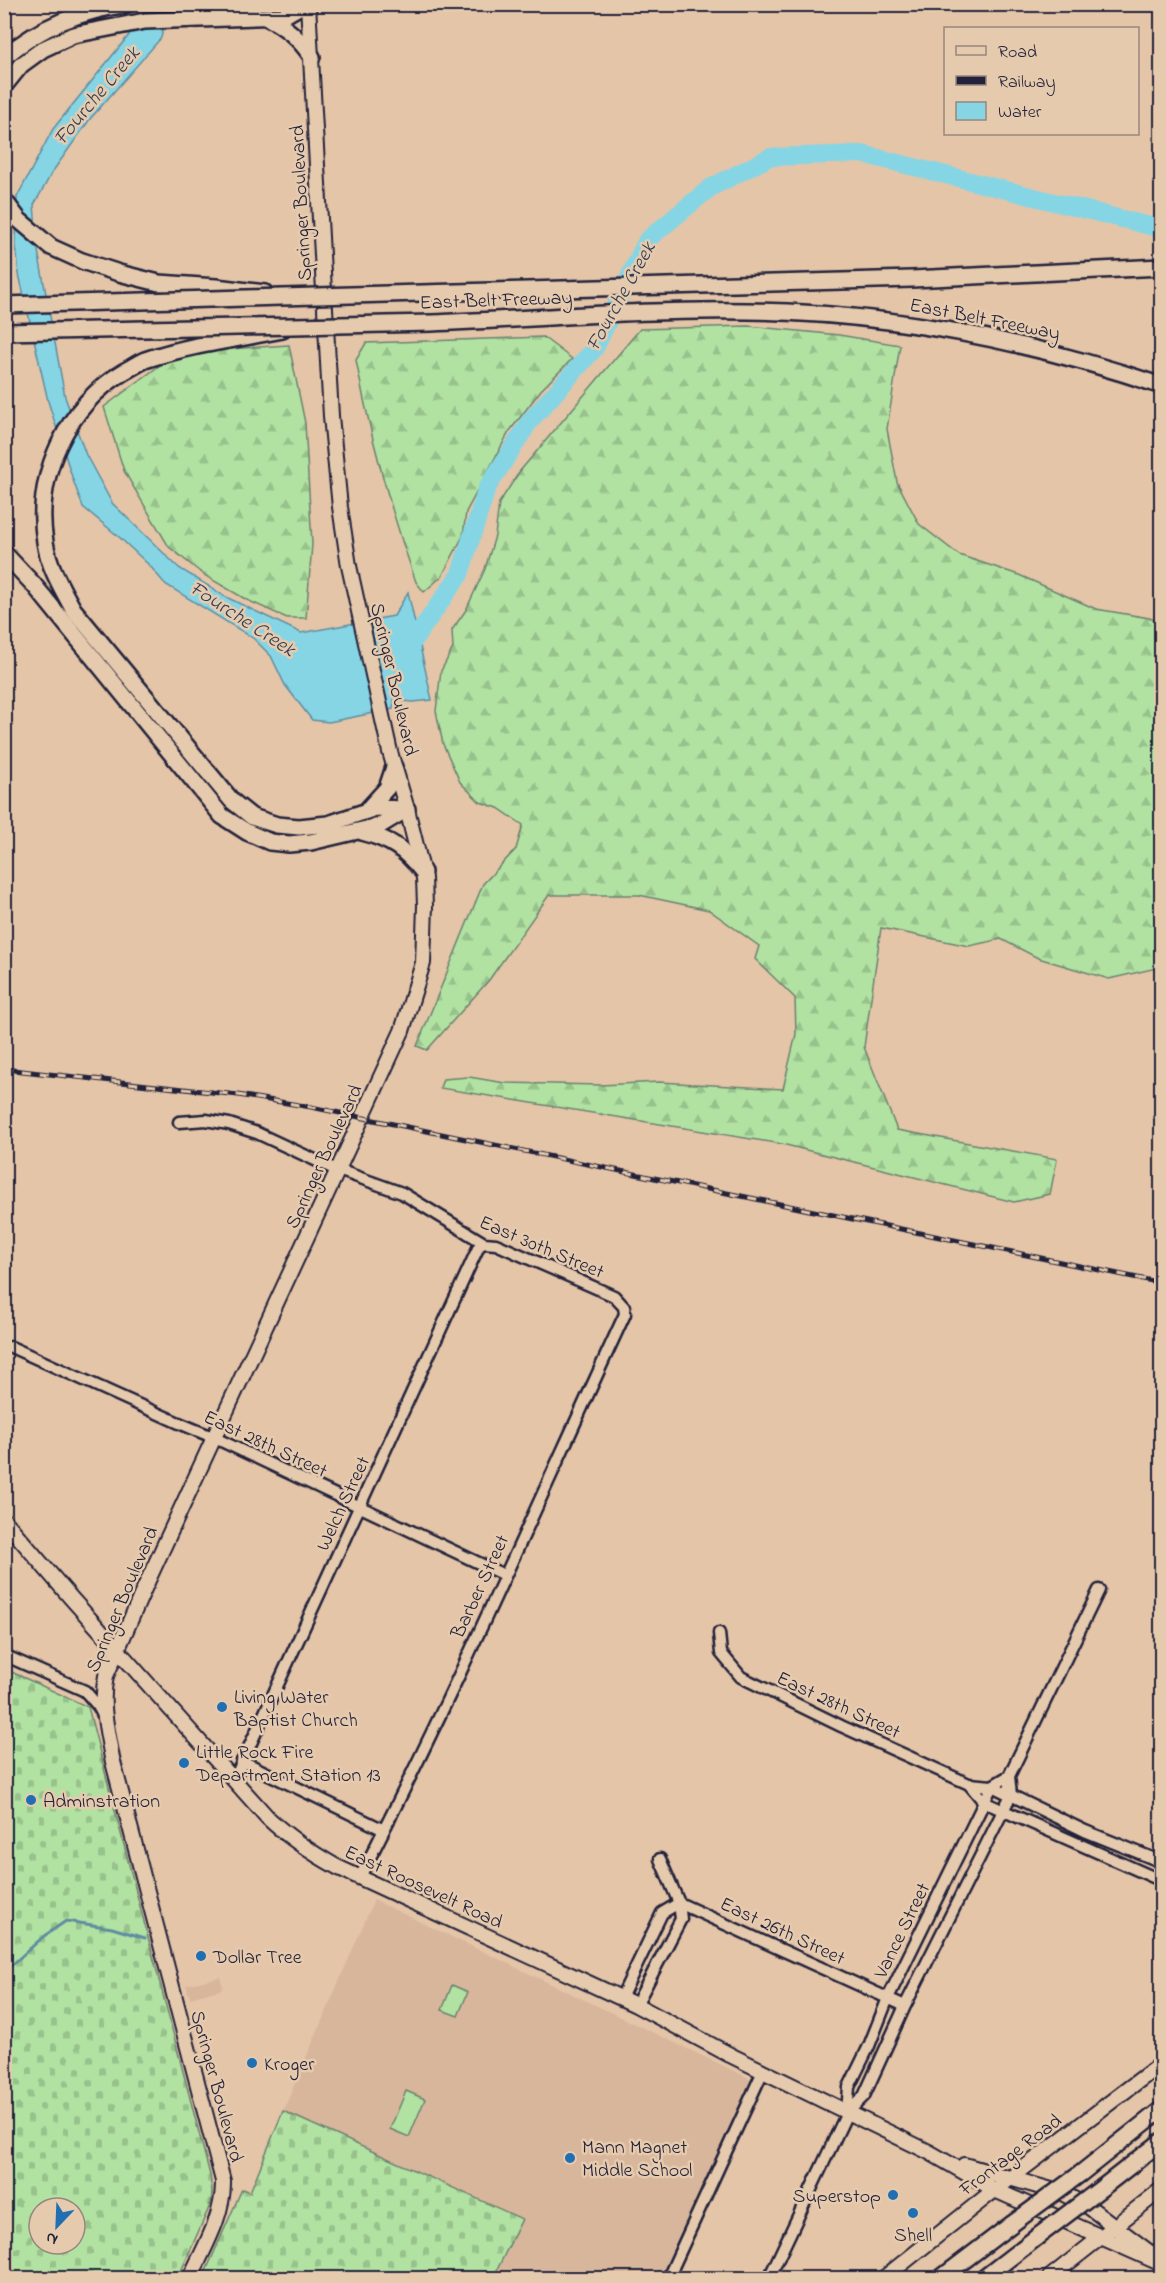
<svg xmlns="http://www.w3.org/2000/svg" width="1166" height="2283" font-family="'Indie Flower',sans-serif">
<style>
.built{fill:#d8b69c}
.forest{fill:url(#forest-firs);stroke:#6a826e;stroke-width:1.5}
.cemetery{fill:url(#cemetery-stones);stroke:#6a826e;stroke-width:1.5;fill-rule:evenodd}
.pitch{fill:#b1e2a2;stroke:#6a826e;stroke-width:1.5}
.water{fill:#86d5e4;stroke:#5e8da0;stroke-width:1.5}
.lines{fill:none;stroke-linecap:round;stroke-linejoin:round}
.stream{stroke:#5e8da0;stroke-width:3}
.river{stroke:#86d5e4;stroke-width:18}
.minor-casing{stroke:#22223b;stroke-width:15}
.major-casing{stroke:#22223b;stroke-width:18}
.highway-casing{stroke:#22223b;stroke-width:20}
.minor{stroke:#e6caad;stroke-width:10}
.major{stroke:#e6caad;stroke-width:14}
.highway{stroke:#e6caad;stroke-width:15}
.rail-casing{stroke:#22223b;stroke-width:5}
.rail{stroke:#e6caad;stroke-width:3;stroke-dasharray:9;stroke-linecap:butt}
.highway-bridge-casing{stroke:#22223b;stroke-width:20;stroke-linecap:butt}
.highway-bridge{stroke:#e6caad;stroke-width:15}
.poi-dot{fill:#1f6fb2;stroke:#e6caad;stroke-width:2}
.labels{text-anchor:middle;stroke-width:5;stroke-linejoin:round;paint-order:stroke}
.street-label{font-size:20px;fill:#22223b;stroke:#e6caad}
.poi-label{font-size:20px;fill:#22223b;stroke:#e6caad;text-anchor:start}
.water-label{font-size:21px;font-style:italic;fill:#313d54;stroke:#e6caad}
</style>
<defs>
<pattern id="forest-firs" width="22" height="20" patternUnits="userSpaceOnUse" patternTransform="scale(1.5)"><rect width="22" height="20" fill="#b1e2a2"/><path d="M5 1l3.5 6h-7zM16 11l3.5 6h-7z" fill="#98c28c"/></pattern>
<pattern id="cemetery-stones" width="16" height="16" patternUnits="userSpaceOnUse" patternTransform="scale(1.5)"><rect width="16" height="16" fill="#b1e2a2"/><path d="M2 7V4a2 2 0 0 1 4 0v3zM10 15v-3a2 2 0 0 1 4 0v3z" fill="#98c28c"/></pattern>
</defs>
<rect width="100%" height="100%" fill="#e5c5a8"/>
<filter id="ink" filterUnits="userSpaceOnUse"><feTurbulence type="fractalNoise" baseFrequency=".0167" numOctaves="2"/><feDisplacementMap in="SourceGraphic" scale="12" xChannelSelector="R" yChannelSelector="G"/><feConvolveMatrix kernelMatrix="1 2 1 2 8 2 1 2 1" color-interpolation-filters="sRGB"/></filter>
<g filter="url(#ink)">
<!-- built -->
<path class="built" d="M 374,1900 L 747,2077 L 752,2082 L 660,2278 L 493,2278 L 522,2219 L 283,2111 Z
M 220,1977 L 223,1986 L 220,1990 L 190,1998 L 186,1985 Z"/>
<!-- forest -->
<path class="forest" d="M 748,326 L 839,335 L 900,345 L 887,429 L 897,482 L 919,524 L 959,555 L 1019,575 L 1096,609 L 1161,620 L 1161,967 L 1109,979 L 1038,958 L 1001,939 L 969,946 L 881,928 L 864,1047 L 897,1130 L 1057,1159 L 1050,1194 L 1014,1202 L 782,1144 L 440,1088 L 443,1079 L 469,1077 L 505,1083 L 601,1085 L 659,1082 L 783,1089 L 796,1034 L 795,998 L 755,959 L 759,946 L 709,910 L 639,895 L 549,895 L 489,980 L 427,1050 L 417,1046 L 483,884 L 516,849 L 523,825 L 498,808 L 480,802 L 460,782 L 443,744 L 436,711 L 441,671 L 453,648 L 452,630 L 466,610 L 485,569 L 495,536 L 499,503 L 520,471 L 640,329 Z
M 543,337 L 572,359 L 541,390 L 509,432 L 466,512 L 463,536 L 442,576 L 424,592 L 416,582 C 390,509 370,436 356,360 L 366,343 Z
M 289,345 L 305,423 L 312,544 L 306,618 L 287,618 L 247,600 L 204,575 L 169,547 L 124,471 L 104,407 L 167,360 L 229,349 Z"/>
<!-- cemetery -->
<path class="cemetery" d="M 5,1669 L 88,1707 L 210,2175 L 212,2192 L 211,2203 L 178,2278 L 5,2278 ZM 39,2208 L 75,2208 L 75,2244 L 39,2244 Z
M 283,2111 L 522,2219 L 493,2278 L 203,2278 L 242,2189 L 250,2192 Z"/>
<!-- pitch -->
<path class="pitch" d="M 452,1985 L 468,1992 L 458,2016 L 442,2010 Z
M 406,2091 L 425,2099 L 409,2137 L 390,2129 Z"/>
<!-- water -->
<path class="water" d="M 141,5 L 169,5 L 161,38 L 90,119 L 53,171 L 34,205 L 38,251 L 65,397 L 86,455 L 112,503 L 179,568 L 226,597 L 301,633 L 394,616 L 408,592 L 432,700 L 413,702 L 394,700 L 393,709 L 329,722 L 312,720 L 285,685 L 271,656 L 253,638 L 165,584 L 150,566 L 118,536 L 83,507 L 73,480 L 48,401 L 19,274 L 16,245 L 17,197 L 53,129 L 129,35 Z"/>
<g class="lines">
<!-- stream -->
<path class="stream" d="M 4,1972 L 44,1936 L 66,1921 L 112,1928 L 145,1938"/>
<!-- river -->
<path class="river" d="M 401,650 L 407,650 L 460,574 L 487,488 L 530,421 L 595,348 L 647,240 L 710,188 L 770,157 L 862,154 L 1162,229"/>
<!-- minor casing -->
<g class="minor-casing">
<path id="minor" d="M 179,1122 L 206,1120 L 229,1124 L 257,1133 L 330,1167 L 402,1193 L 484,1243 L 496,1244 L 614,1296 L 624,1307 L 625,1314 C 538,1502 455,1693 360,1877
M 11,1347 L 179,1423 L 215,1438 L 504,1575
M 719,1633 L 721,1653 L 741,1677 L 841,1726 L 969,1784 L 992,1786 L 1085,1831 L 1162,1862
M 4,1655 L 85,1691 L 98,1706 L 104,1717
M 242,1761 L 384,1830
M 234,1780 L 479,1246 L 484,1243
M 969,1784 L 984,1802 L 1162,1881
M 679,1903 L 905,2006
M 621,1998 L 662,1913 L 679,1903
M 636,2005 L 681,1919 L 679,1903 L 660,1859
M 847,2113 L 849,2087 L 869,2046 L 888,1998 L 992,1786 L 1009,1776
M 668,2278 L 763,2071
M 769,2278 L 847,2113 L 864,2096 L 905,2006 L 1011,1795 L 1009,1776 L 1099,1590"/>
</g>
<!-- major casing -->
<g class="major-casing">
<path id="major" d="M 4,1520 L 71,1598 L 268,1818 C 289,1838 312,1853 337,1867 L 636,2005 L 730,2055 L 929,2152 L 995,2190 L 1162,2264
M 964,2165 L 1062,2193 L 1089,2207 L 1153,2255
M 190,2278 C 204,2248 224,2215 223,2181 L 112,1758 C 107,1730 100,1704 106,1676 L 144,1589 L 402,1031 L 423,963 L 425,906 L 424,878 L 407,809 L 390,752 L 349,566 L 340,507 L 331,416 L 308,4
M 884,2278 L 987,2196 L 1162,2063
M 1049,2278 L 1162,2189"/>
</g>
<!-- highway casing -->
<g class="highway-casing">
<path id="highway" d="M 266,17 C 286,27 299,38 312,57
M 4,57 C 41,26 80,11 127,4
M 4,86 L 21,65 L 43,49 L 73,35 L 145,21 L 283,16 L 304,4
M 4,200 L 19,220 L 51,247 L 82,261 L 119,273 L 159,283 L 216,287 L 265,293
M 283,330 C 237,339 189,345 145,360 C 138,363 131,368 125,371 C 67,405 34,476 45,542 C 49,567 61,587 73,609 L 232,801 L 252,817 L 277,825 L 299,827 L 328,824 L 376,808 L 407,809
M 4,553 L 34,585 L 222,816 L 247,832 L 270,842 L 289,844 L 311,842 L 379,826 L 407,809
M 366,811 L 387,788 L 394,767
M 362,832 C 392,840 404,849 423,872
M 1080,2174 L 1162,2109
M 1103,2187 L 1162,2141
M 941,2278 L 1012,2224
M 984,2278 L 1037,2237"/>
</g>
<!-- minor -->
<use href="#minor" class="minor"/>
<!-- major -->
<use href="#major" class="major"/>
<!-- highway -->
<use href="#highway" class="highway"/>
<!-- rail casing -->
<g class="rail-casing">
<path id="rail" d="M 4,1069 L 238,1095 L 311,1107 L 1162,1283"/>
</g>
<!-- rail -->
<use href="#rail" class="rail"/>
<!-- highway-bridge casing -->
<g class="highway-bridge-casing">
<path id="highway-bridge" d="M 4,305 L 912,279 L 1162,267
M 4,332 C 147,328 290,327 432,323 C 537,319 643,309 748,311 C 890,313 1027,340 1162,386
M 1012,2224 L 1080,2174
M 1037,2237 L 1103,2187"/>
</g>
<!-- highway-bridge -->
<use href="#highway-bridge" class="highway-bridge"/>
</g>
</g>
<!-- markers -->
<g class="poi-dot">
<circle cx="222" cy="1707" r="6"/>
<circle cx="184" cy="1763" r="6"/>
<circle cx="31" cy="1800" r="6"/>
<circle cx="201" cy="1956" r="6"/>
<circle cx="252" cy="2063" r="6"/>
<circle cx="570" cy="2158" r="6"/>
<circle cx="893" cy="2195" r="6"/>
<circle cx="913" cy="2213" r="6"/>
</g>
<g class="labels">
<!-- street labels -->
<g class="street-label">
<text transform="translate(300 203) rotate(-93)" y="7">Springer Boulevard</text>
<text transform="translate(496 299) rotate(-2)" y="7">East Belt Freeway</text>
<text transform="translate(985 318) rotate(11)" y="7">East Belt Freeway</text>
<text transform="translate(395 679) rotate(77)" y="7">Springer Boulevard</text>
<text transform="translate(323 1156) rotate(-65)" y="7">Springer Boulevard</text>
<text transform="translate(542 1246) rotate(23)" y="7">East 30th Street</text>
<text transform="translate(266 1443) rotate(25)" y="7">East 28th Street</text>
<text transform="translate(342 1503) rotate(-65)" y="7">Welch Street</text>
<text transform="translate(479 1586) rotate(-65)" y="7">Barber Street</text>
<text transform="translate(121 1599) rotate(-67)" y="7">Springer Boulevard</text>
<text transform="translate(839 1704) rotate(25)" y="7">East 28th Street</text>
<text transform="translate(424 1886) rotate(25)" y="7">East Roosevelt Road</text>
<text transform="translate(783 1930) rotate(25)" y="7">East 26th Street</text>
<text transform="translate(901 1930) rotate(-64)" y="7">Vance Street</text>
<text transform="translate(218 2086) rotate(75)" y="7">Springer Boulevard</text>
<text transform="translate(1010 2154) rotate(-37)" y="7">Frontage Road</text>
</g>
<!-- poi labels -->
<g class="poi-label">
<text x="234" y="1703">Living Water<tspan x="234" dy="23">Baptist Church</tspan></text>
<text x="196" y="1758">Little Rock Fire<tspan x="196" dy="23">Department Station 13</tspan></text>
<text x="43" y="1807">Adminstration</text>
<text x="213" y="1963">Dollar Tree</text>
<text x="264" y="2070">Kroger</text>
<text x="582" y="2153">Mann Magnet<tspan x="582" dy="23">Middle School</tspan></text>
<text x="881" y="2202" text-anchor="end">Superstop</text>
<text x="913" y="2241" text-anchor="middle">Shell</text>
</g>
<!-- water labels -->
<g class="water-label">
<text transform="translate(96 95) rotate(-50)" y="7">Fourche Creek</text>
<text transform="translate(620 296) rotate(-61)" y="7">Fourche Creek</text>
<text transform="translate(243 618) rotate(33)" y="7">Fourche Creek</text>
</g>
</g>
<!-- margin -->
<rect width="1166" height="2283" fill="none" stroke="#e6caad" stroke-width="24"/>
<rect x="12" y="12" width="1142" height="2259" fill="none" stroke="#22223b" stroke-width="2" filter="url(#ink)"/>
<!-- legend -->
<rect x="944" y="27" width="195" height="108" fill="#e6caad" stroke="#98877f" stroke-width="1.5"/>
<rect x="956" y="46" width="30" height="9" fill="#e6caad" stroke="#98877f" stroke-width="1.5"/>
<text x="998" y="57" font-size="18" fill="#22223b">Road</text>
<rect x="956" y="76" width="30" height="9" fill="#22223b" stroke="#98877f" stroke-width="1.5"/>
<text x="998" y="87" font-size="18" fill="#22223b">Railway</text>
<rect x="956" y="102" width="30" height="18" fill="#86d5e4" stroke="#98877f" stroke-width="1.5"/>
<text x="998" y="117" font-size="18" fill="#22223b">Water</text>
<!-- north arrow -->
<g transform="translate(57 2226) rotate(203)"><circle r="28" fill="#e6caad" stroke="#98877f" stroke-width="1.5"/>
<path d="M0-4.5L10 22L0 15L-10 22Z" fill="#1f6fb2"/>
<text y="-9" font-size="16" font-weight="bold" text-anchor="middle" fill="#22223b">N</text>
</g>
</svg>
